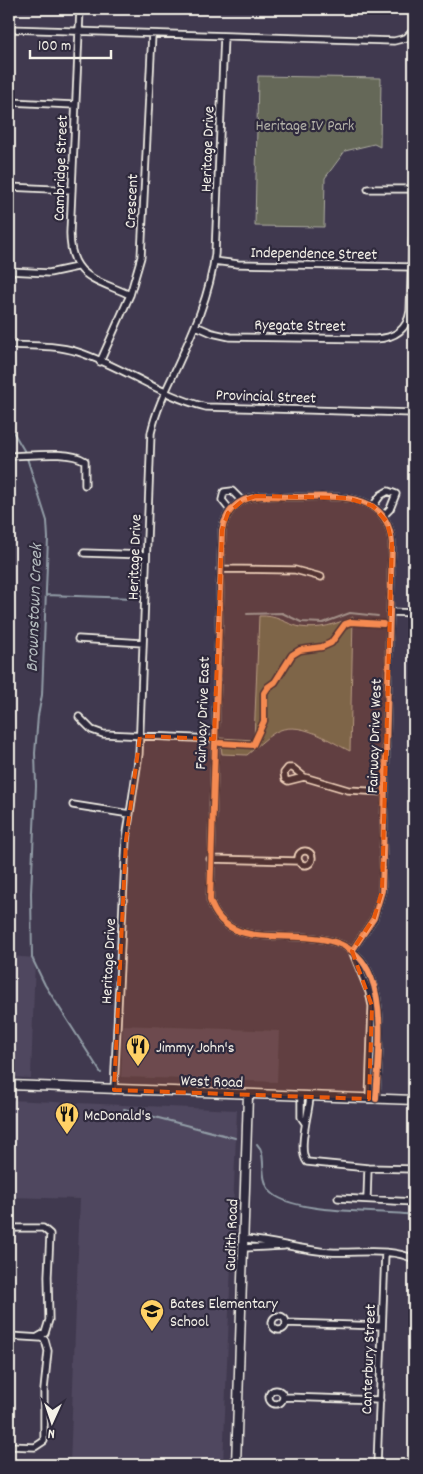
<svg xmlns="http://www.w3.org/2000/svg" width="423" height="1474" font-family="Dekko,sans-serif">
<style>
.built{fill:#4f475e}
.green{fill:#656759;stroke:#acaca0}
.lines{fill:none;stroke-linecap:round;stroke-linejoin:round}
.stream{stroke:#919ca6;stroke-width:2}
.street-casing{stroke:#f4f1e8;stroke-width:9}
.secondary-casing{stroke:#f4f1e8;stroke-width:11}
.street{stroke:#2f2a3d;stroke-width:5.5}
.secondary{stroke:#2f2a3d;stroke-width:8}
.cycleway-casing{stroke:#2f2a3d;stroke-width:9}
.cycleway{stroke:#f99763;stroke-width:6}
.marked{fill:#e8590c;fill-opacity:0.2;stroke:#e8590c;stroke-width:4;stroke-dasharray:10 6;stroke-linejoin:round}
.labels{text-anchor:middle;stroke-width:4.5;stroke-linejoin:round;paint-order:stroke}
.park-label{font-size:16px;fill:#b4b3a8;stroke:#2f2a3d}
.street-label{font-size:16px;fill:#f4f1e8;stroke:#2f2a3d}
.poi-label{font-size:16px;fill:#f4f1e8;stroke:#2f2a3d;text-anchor:start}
.water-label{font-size:18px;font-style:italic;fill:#b2b9bc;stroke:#2f2a3d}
</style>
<rect width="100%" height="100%" fill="#40394f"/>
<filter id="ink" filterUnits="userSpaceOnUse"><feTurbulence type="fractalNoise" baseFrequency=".02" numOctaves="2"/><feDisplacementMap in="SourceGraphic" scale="10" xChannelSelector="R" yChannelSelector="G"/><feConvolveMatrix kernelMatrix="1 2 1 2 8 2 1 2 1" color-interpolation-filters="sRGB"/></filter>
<g filter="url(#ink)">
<!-- built -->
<path class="built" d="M 9,956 L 35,958 L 31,1078 L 9,1077 Z
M 123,1025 L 279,1031 L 277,1082 L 121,1077 Z
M 9,1100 L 237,1110 L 223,1465 L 70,1465 L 80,1199 L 9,1197 Z"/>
<!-- green -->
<path class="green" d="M 258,76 L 381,78 L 380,147 L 374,144 L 345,151 L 325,178 L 324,227 L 255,226 Z
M 259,616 C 277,615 284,623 300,627 C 320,630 335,624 353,617 L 350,751 C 329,741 298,718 274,733 C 264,739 256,748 247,755 L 222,754 L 220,738 L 254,740 Z"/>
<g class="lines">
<!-- stream -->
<path class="stream" d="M 9,425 L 25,452
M 27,458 L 47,521 L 48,538 L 42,695 L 38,716 L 35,753 L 36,786 L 31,893 L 32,958 L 45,985 L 101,1073
M 46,595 L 135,598
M 247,614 L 282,613 L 301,622 L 323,623 L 350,613 L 378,616
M 124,1109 L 235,1138
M 257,1144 C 268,1155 258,1176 270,1191 C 290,1215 382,1210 414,1215"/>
<!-- street casing -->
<g class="street-casing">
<path id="street" d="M 80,9 L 70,233 C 70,278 96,279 130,295
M 9,29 L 394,41 L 406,38 L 414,30
M 410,35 L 414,48
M 9,102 L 75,105
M 9,187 L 72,190
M 368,189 L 414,189
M 214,261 L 238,264 L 414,267
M 9,271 L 49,273 L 77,267
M 196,326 L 212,333 L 230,337 L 375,339 C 394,338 407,331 410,311 L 414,191
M 9,345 C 32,346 56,345 78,352 C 122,366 161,396 206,407 L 414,413
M 100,362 L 130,295 L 141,257 L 152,34
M 9,456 C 28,456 70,450 85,461 L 85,485
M 373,506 L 381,495 L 388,491 L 396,494 L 390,509 L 383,516
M 230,510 L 222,500 L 224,492 L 232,491 L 242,501
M 84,553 L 146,555
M 220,569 L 295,570 L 321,577
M 391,612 L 414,613
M 78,639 L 143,643
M 79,717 L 92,730 L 103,734 L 214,739
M 304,777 L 288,781 L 285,779 L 284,773 L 288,768 L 293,768 L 304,777 L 348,790 L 385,792
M 73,805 L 130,814
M298 858a7 7 0 1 1 14 0a7 7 0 1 1-14 0Z
M 210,859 L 298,861
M 352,951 L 374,918 L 382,891 L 392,543 C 388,489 333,497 294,497 C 278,497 259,493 244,500 C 231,506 225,516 222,530 L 210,900 C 232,972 341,900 371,977 C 385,1011 378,1063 376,1099
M 352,951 L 369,992 L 372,1006 L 369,1099
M 114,1090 L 126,840 L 139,754 L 151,433 C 156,410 166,390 176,369 C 193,332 210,295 215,254 L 224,36
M 301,1097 L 301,1117 L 305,1123
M 310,1097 C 309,1113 297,1150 307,1162 L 368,1168 L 414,1169
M 338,1198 L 414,1202
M 367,1199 L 368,1168
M 9,1228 L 43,1228 L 50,1234 L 48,1276 L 49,1320 L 45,1333 L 38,1337
M 244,1239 C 273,1241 300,1250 329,1252 C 356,1254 389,1247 414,1259
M 244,1248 L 284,1246
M272 1323a7 7 0 1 1 14 0a7 7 0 1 1-14 0Z
M 286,1323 L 382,1326
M 9,1336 L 41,1338 L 45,1340 L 48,1351 L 44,1390 L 44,1441 L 35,1447 L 9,1446
M269 1397a7 7 0 1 1 14 0a7 7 0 1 1-14 0Z
M 284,1397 L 380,1400
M 377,1465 L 385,1253"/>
</g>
<!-- secondary casing -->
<g class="secondary-casing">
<path id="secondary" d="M 9,1085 L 414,1100
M 236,1465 L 248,1095"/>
</g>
<!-- street -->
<use href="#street" class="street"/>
<!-- secondary -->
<use href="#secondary" class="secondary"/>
<!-- cycleway casing -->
<g class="cycleway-casing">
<path id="cycleway" d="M 220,743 L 253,745 L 264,721 L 264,693 L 268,687 L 275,682 L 292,655 L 300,650 L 322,647 L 331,643 L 345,624 L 351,622 L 383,624
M 352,951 L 374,918 L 382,891 L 392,543 C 388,489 333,497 294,497 C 278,497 259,493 244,500 C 231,506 225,516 222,530 L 210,900 C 232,972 341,900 371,977 C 385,1011 378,1063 376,1099"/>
</g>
<!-- cycleway -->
<use href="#cycleway" class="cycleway"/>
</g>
</g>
<!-- marked area -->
<path class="marked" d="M 256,496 L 347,498 L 373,506 L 387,522 L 392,543 L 382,891 L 374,918 L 352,951 L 372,1006 L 369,1099 L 114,1090 L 126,840 L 140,736 L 214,739 L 222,530 L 228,513 L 242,501 Z"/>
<!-- icons -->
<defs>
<g id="restaurant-pin" transform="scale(1.25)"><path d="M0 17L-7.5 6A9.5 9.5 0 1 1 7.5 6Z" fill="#ffd166" stroke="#2f2a3d"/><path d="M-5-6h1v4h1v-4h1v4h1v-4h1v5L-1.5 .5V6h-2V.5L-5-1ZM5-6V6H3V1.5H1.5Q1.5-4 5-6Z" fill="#111"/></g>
<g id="school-pin" transform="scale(1.25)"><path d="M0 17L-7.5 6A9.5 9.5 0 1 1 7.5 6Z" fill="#ffd166" stroke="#2f2a3d"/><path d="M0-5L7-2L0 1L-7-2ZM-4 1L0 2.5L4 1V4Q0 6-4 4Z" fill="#111"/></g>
</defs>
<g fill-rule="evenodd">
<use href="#restaurant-pin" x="138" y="1046"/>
<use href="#restaurant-pin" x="67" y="1114"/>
<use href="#school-pin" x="152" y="1311"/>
</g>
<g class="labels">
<!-- park labels -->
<g class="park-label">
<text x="305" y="130">Heritage IV Park</text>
</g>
<!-- street labels -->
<g class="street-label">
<text transform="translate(206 149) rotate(-88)" y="6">Heritage Drive</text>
<text transform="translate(59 168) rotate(-88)" y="6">Cambridge Street</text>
<text transform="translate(130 201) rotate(-87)" y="6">Crescent</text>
<text transform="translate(314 252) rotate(1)" y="6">Independence Street</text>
<text transform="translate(300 324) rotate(1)" y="6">Ryegate Street</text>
<text transform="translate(266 395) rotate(2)" y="6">Provincial Street</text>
<text transform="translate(133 557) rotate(-88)" y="6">Heritage Drive</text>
<text transform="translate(201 713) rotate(-88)" y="6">Fairway Drive East</text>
<text transform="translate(373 736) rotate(-88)" y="6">Fairway Drive West</text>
<text transform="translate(107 961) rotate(-87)" y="6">Heritage Drive</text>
<text transform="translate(212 1080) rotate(2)" y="6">West Road</text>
<text transform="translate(230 1235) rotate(-88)" y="6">Gudith Road</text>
<text transform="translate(367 1359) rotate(-88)" y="6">Canterbury Street</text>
</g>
<!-- poi labels -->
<g class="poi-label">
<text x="156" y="1052">Jimmy John's</text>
<text x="84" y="1120">McDonald's</text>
<text x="170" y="1308">Bates Elementary<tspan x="170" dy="18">School</tspan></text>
</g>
<!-- water labels -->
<g class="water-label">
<text transform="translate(33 608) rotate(-88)" y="6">Brownstown Creek</text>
</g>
</g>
<!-- margin -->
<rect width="423" height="1474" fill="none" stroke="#2f2a3d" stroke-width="30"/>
<rect x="15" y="15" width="393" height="1444" fill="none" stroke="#f4f1e8" stroke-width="2" filter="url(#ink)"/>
<!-- north arrow -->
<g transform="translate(52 1422) rotate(183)" stroke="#2f2a3d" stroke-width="4" paint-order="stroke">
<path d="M0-4L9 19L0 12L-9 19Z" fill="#f4f1e8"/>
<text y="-8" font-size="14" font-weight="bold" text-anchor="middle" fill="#f4f1e8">N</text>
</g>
<!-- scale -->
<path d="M30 50v8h81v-8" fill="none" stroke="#f4f1e8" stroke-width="2.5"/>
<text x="38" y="50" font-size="15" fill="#f4f1e8" stroke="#2f2a3d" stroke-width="4" paint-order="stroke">100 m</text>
</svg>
